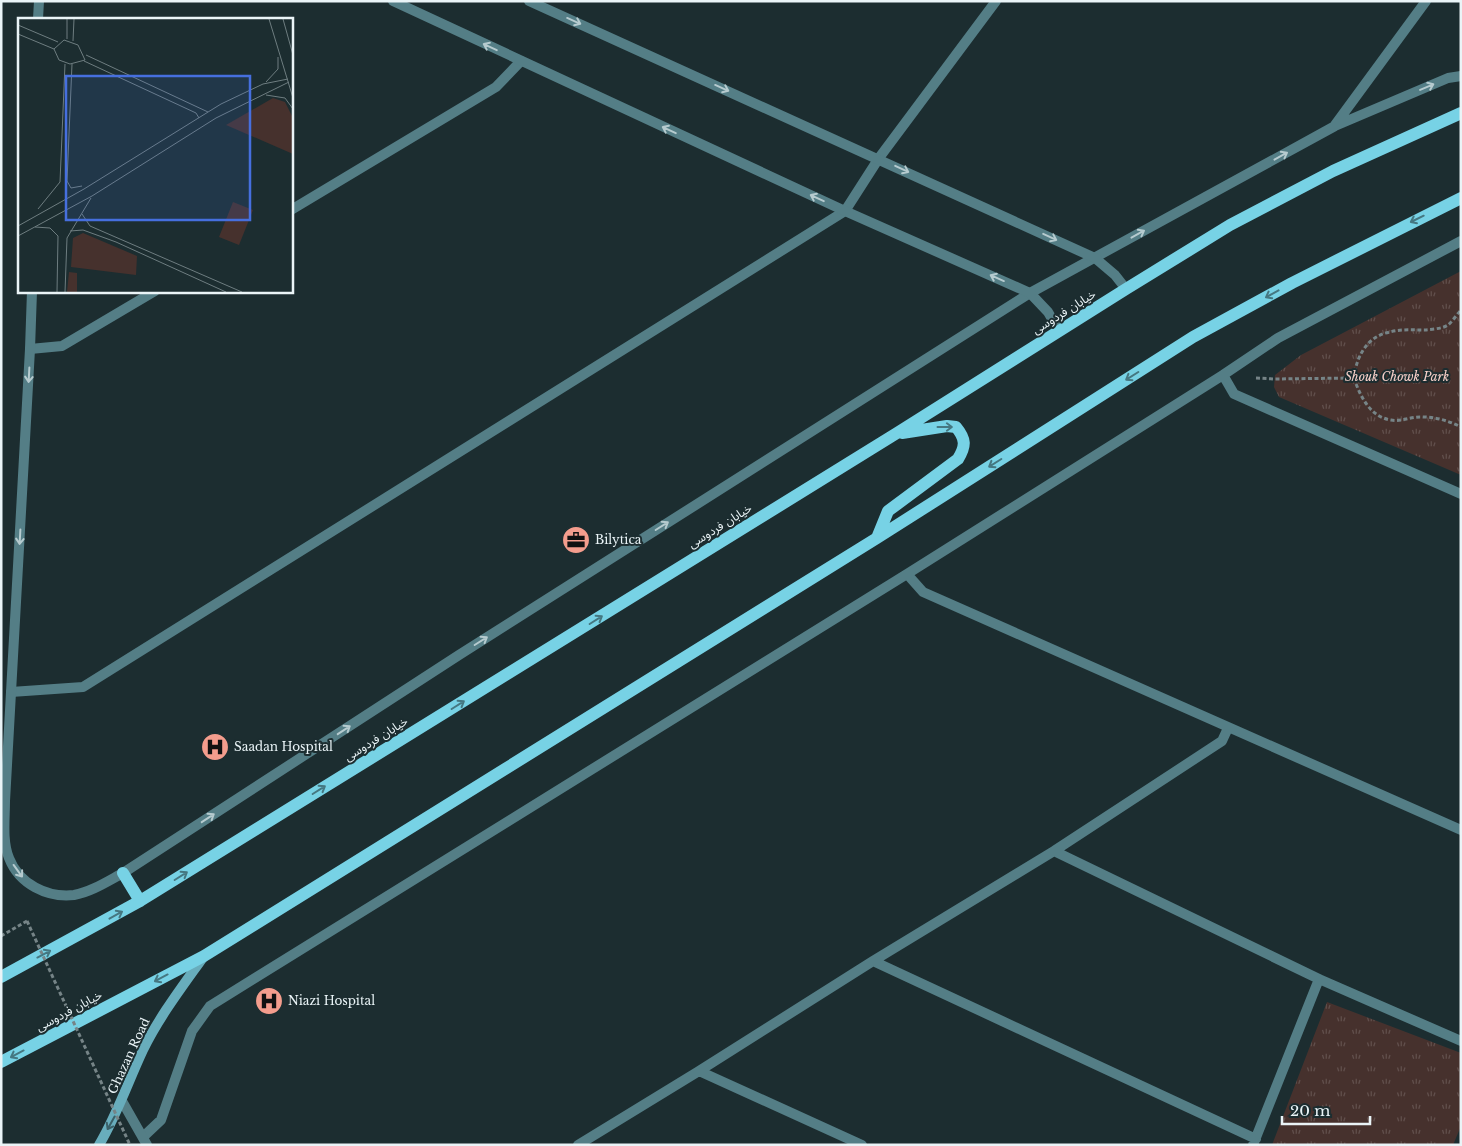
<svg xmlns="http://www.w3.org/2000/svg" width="1462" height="1146" font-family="'Libre Baskerville','Noto Sans Arabic',serif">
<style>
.park{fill:url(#park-tufts)}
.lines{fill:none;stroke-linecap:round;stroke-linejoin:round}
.path{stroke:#768487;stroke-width:3;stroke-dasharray:4 2.5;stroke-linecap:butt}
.minor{stroke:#547e86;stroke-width:10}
.tertiary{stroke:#547e86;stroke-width:10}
.secondary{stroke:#68adbc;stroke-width:10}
.primary{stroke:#77d2e5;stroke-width:12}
.path-bridge{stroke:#768487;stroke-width:3;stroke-dasharray:4 2.5;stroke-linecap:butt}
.oneway{stroke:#b6cbcf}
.oneway2{stroke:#457781}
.oneway3{stroke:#3a6068}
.labels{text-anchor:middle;stroke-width:4;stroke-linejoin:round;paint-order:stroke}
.street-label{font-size:12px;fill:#eaf4f7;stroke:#1c2d30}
.park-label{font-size:12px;font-style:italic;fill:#f8d0c9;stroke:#1c2d30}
.poi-label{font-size:12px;fill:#eaf4f7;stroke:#1c2d30;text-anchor:start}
.inset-road{fill:none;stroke:#6e7d80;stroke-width:1}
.view{fill:#466fde;fill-opacity:0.15;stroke:#466fde;stroke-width:2.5}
.inset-edge{fill:none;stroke:#eaf4f7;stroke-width:2.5}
</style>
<defs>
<pattern id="park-tufts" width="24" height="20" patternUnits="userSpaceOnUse" patternTransform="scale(1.25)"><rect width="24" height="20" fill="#46312d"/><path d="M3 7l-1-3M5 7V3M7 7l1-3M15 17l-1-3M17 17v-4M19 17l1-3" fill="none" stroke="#614f4c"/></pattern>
</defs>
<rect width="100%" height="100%" fill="#1c2d30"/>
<!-- park -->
<path class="park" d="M 1461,271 L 1461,475 L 1279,397 L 1274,387 L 1275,375 L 1301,355 Z
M 1327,1002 L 1461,1053 L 1461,1126 L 1453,1145 L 1272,1145 Z"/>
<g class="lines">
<!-- path -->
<path class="path" d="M 1256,378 L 1275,379 L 1354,378 C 1356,357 1367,336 1390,332 C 1401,329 1413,330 1425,330 C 1432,329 1442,329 1448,325 C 1453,321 1457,314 1461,310
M 1354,378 C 1360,396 1370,417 1391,420 C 1402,422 1412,416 1423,417 C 1436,417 1449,421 1461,427
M 1,936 L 27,921"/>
<!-- minor -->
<path class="minor" d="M 1335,125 L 1426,1
M 291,210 L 496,87 L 521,61
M 30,349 L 62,346 L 155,291
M 1223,375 L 1234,394 L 1461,494
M 907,574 L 923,592 L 1461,830
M 11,692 L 83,687 L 845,211 L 879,158 L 996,1
M 1054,851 L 1319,979 L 1461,1041
M 123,873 L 459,655 L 1030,293 L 1335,126 L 1448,78 L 1461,76
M 873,961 L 1256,1139
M 699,1071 L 873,961 L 1054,851 L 1222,741 L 1228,728
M 143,1137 L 161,1120 L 192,1031 L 210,1006 L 907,574 L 1223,375 L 1278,338 L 1461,241
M 578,1145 L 699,1071 L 862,1145
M 1253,1145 L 1319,979"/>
<!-- tertiary -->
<path class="tertiary" d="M 393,1 L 845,211 L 1030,293 L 1048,312 L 1059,331
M 529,1 L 1095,258 L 1115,275 L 1126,289
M 38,19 L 39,1
M 32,291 L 30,349 L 5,801 C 5,819 2,841 9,858 C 19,884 47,898 74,895 C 91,892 108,881 123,873
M 122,1101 L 147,1145"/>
<!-- secondary -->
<path class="secondary" d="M 99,1145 C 117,1115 128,1082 143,1050 C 159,1017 182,987 204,956"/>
<!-- primary -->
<path class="primary" d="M 877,538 L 888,511 L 958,459 C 966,446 966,439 956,427 L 947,426 L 902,433
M 123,873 L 140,901
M 1,977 L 140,901 L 897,433 L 1126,289 L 1230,225 L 1333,171 L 1461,113
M 1,1062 L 204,956 L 877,538 L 1193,337 L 1292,283 L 1461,198"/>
<!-- path-bridge -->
<path class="path-bridge" d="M 27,921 L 130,1145"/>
</g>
<!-- one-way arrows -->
<defs><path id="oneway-shaft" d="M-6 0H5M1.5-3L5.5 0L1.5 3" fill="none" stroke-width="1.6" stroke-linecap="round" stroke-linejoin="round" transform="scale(1.25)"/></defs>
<g class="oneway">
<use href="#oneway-shaft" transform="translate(574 21) rotate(24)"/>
<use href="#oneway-shaft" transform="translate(490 47) rotate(-155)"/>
<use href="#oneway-shaft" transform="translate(1427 87) rotate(-23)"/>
<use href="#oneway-shaft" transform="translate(722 88) rotate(24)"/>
<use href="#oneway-shaft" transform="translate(669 130) rotate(-155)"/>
<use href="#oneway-shaft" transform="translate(1281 156) rotate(-29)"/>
<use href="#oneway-shaft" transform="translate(902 169) rotate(25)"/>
<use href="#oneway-shaft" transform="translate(817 198) rotate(-155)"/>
<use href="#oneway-shaft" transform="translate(1138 234) rotate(-29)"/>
<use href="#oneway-shaft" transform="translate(1050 237) rotate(25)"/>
<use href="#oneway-shaft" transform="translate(997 278) rotate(-156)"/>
<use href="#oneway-shaft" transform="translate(29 375) rotate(93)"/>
<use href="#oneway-shaft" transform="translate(662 526) rotate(-32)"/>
<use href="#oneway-shaft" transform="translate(20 537) rotate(93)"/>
<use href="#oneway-shaft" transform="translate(481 641) rotate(-32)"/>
<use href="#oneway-shaft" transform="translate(344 730) rotate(-33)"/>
<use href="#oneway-shaft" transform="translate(208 818) rotate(-33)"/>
<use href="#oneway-shaft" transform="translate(18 871) rotate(54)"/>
</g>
<g class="oneway2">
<use href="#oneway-shaft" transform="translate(1417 219) rotate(154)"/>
<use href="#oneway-shaft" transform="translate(1272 294) rotate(151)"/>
<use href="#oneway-shaft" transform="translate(1132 376) rotate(148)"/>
<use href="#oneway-shaft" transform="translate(945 427)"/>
<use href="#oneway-shaft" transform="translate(995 463) rotate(148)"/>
<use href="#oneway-shaft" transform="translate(596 620) rotate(-32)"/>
<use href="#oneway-shaft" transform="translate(458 705) rotate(-32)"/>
<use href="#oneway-shaft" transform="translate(319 790) rotate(-32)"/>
<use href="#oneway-shaft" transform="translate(181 876) rotate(-32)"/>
<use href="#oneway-shaft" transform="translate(116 915) rotate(-29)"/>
<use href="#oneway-shaft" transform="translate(44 954) rotate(-28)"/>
<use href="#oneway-shaft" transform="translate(161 978) rotate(152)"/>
<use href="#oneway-shaft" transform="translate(17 1054) rotate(152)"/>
</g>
<use class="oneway3" href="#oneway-shaft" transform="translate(111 1123) rotate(119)"/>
<!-- icons -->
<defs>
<g id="office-disc" transform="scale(1.4375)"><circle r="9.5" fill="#f49d8d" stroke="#1c2d30"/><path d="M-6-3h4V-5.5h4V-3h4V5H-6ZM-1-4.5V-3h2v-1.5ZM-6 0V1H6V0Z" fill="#111"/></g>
<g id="hospital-disc" transform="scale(1.4375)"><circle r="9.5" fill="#f49d8d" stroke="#1c2d30"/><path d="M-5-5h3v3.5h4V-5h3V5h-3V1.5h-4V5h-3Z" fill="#111"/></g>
</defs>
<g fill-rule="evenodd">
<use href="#office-disc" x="576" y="540"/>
<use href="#hospital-disc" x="215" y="747"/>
<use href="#hospital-disc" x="269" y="1001"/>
</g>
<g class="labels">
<!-- street labels -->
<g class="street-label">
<text transform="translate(1064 312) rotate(-32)" y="4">خیابان فردوسی</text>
<text transform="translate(720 526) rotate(-32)" y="4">خیابان فردوسی</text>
<text transform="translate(376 739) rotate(-32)" y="4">خیابان فردوسی</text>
<text transform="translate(69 1011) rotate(-28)" y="4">خیابان فردوسی</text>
<text transform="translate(129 1056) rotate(-65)" y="4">Ghazan Road</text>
</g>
<!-- park labels -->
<g class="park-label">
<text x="1397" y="381">Shouk Chowk Park</text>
</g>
<!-- poi labels -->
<g class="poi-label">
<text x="595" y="544">Bilytica</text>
<text x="234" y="751">Saadan Hospital</text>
<text x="288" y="1005">Niazi Hospital</text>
</g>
</g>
<!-- overview -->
<g transform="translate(18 18)">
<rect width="275" height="275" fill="#1c2d30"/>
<path d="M 51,254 L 59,255 L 59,274 L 49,274 Z" fill="#46312d"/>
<path d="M 255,80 L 267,84 L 275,100 L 275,136 L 208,107 ZM 215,184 L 235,192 L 221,227 L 201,219 ZM 65,215 L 119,238 L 118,257 L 53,249 L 55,220 Z" fill="#46312d"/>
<path class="inset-road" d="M 251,1 L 275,80M 265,1 L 275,37M 0,7 L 40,24M 0,16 L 36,31M 49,21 L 49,1M 46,22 L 60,27 L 67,42 L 52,46 L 41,42 L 36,31 ZM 55,23 L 56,1M 68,37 L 190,94M 66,43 L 178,95 L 181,100M 54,46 L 49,163 L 53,170 L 64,168M 248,64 L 260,51 L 260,39M 248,77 L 267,80 L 275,91M 20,191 L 42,164 L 47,46M 64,196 L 72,208 L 224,274M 0,208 L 66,171 L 203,86 L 245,66 L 270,61M 17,209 L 32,210 L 40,218 L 39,274M 52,213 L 65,212 L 98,224 L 208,274M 0,218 L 74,178 L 198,100 L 271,64M 47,274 L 49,220 L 73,180"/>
<path class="view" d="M 48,58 L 232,58 L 232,202 L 48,202 Z"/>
<rect width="275" height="275" class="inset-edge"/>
</g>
<!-- border -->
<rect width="1462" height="1146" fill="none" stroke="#eaf4f7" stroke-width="5"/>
<!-- scale -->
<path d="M1282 1116v8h88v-8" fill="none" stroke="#eaf4f7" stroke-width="2.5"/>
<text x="1290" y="1116" font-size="15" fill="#eaf4f7" stroke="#1c2d30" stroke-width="4" paint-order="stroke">20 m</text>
</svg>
